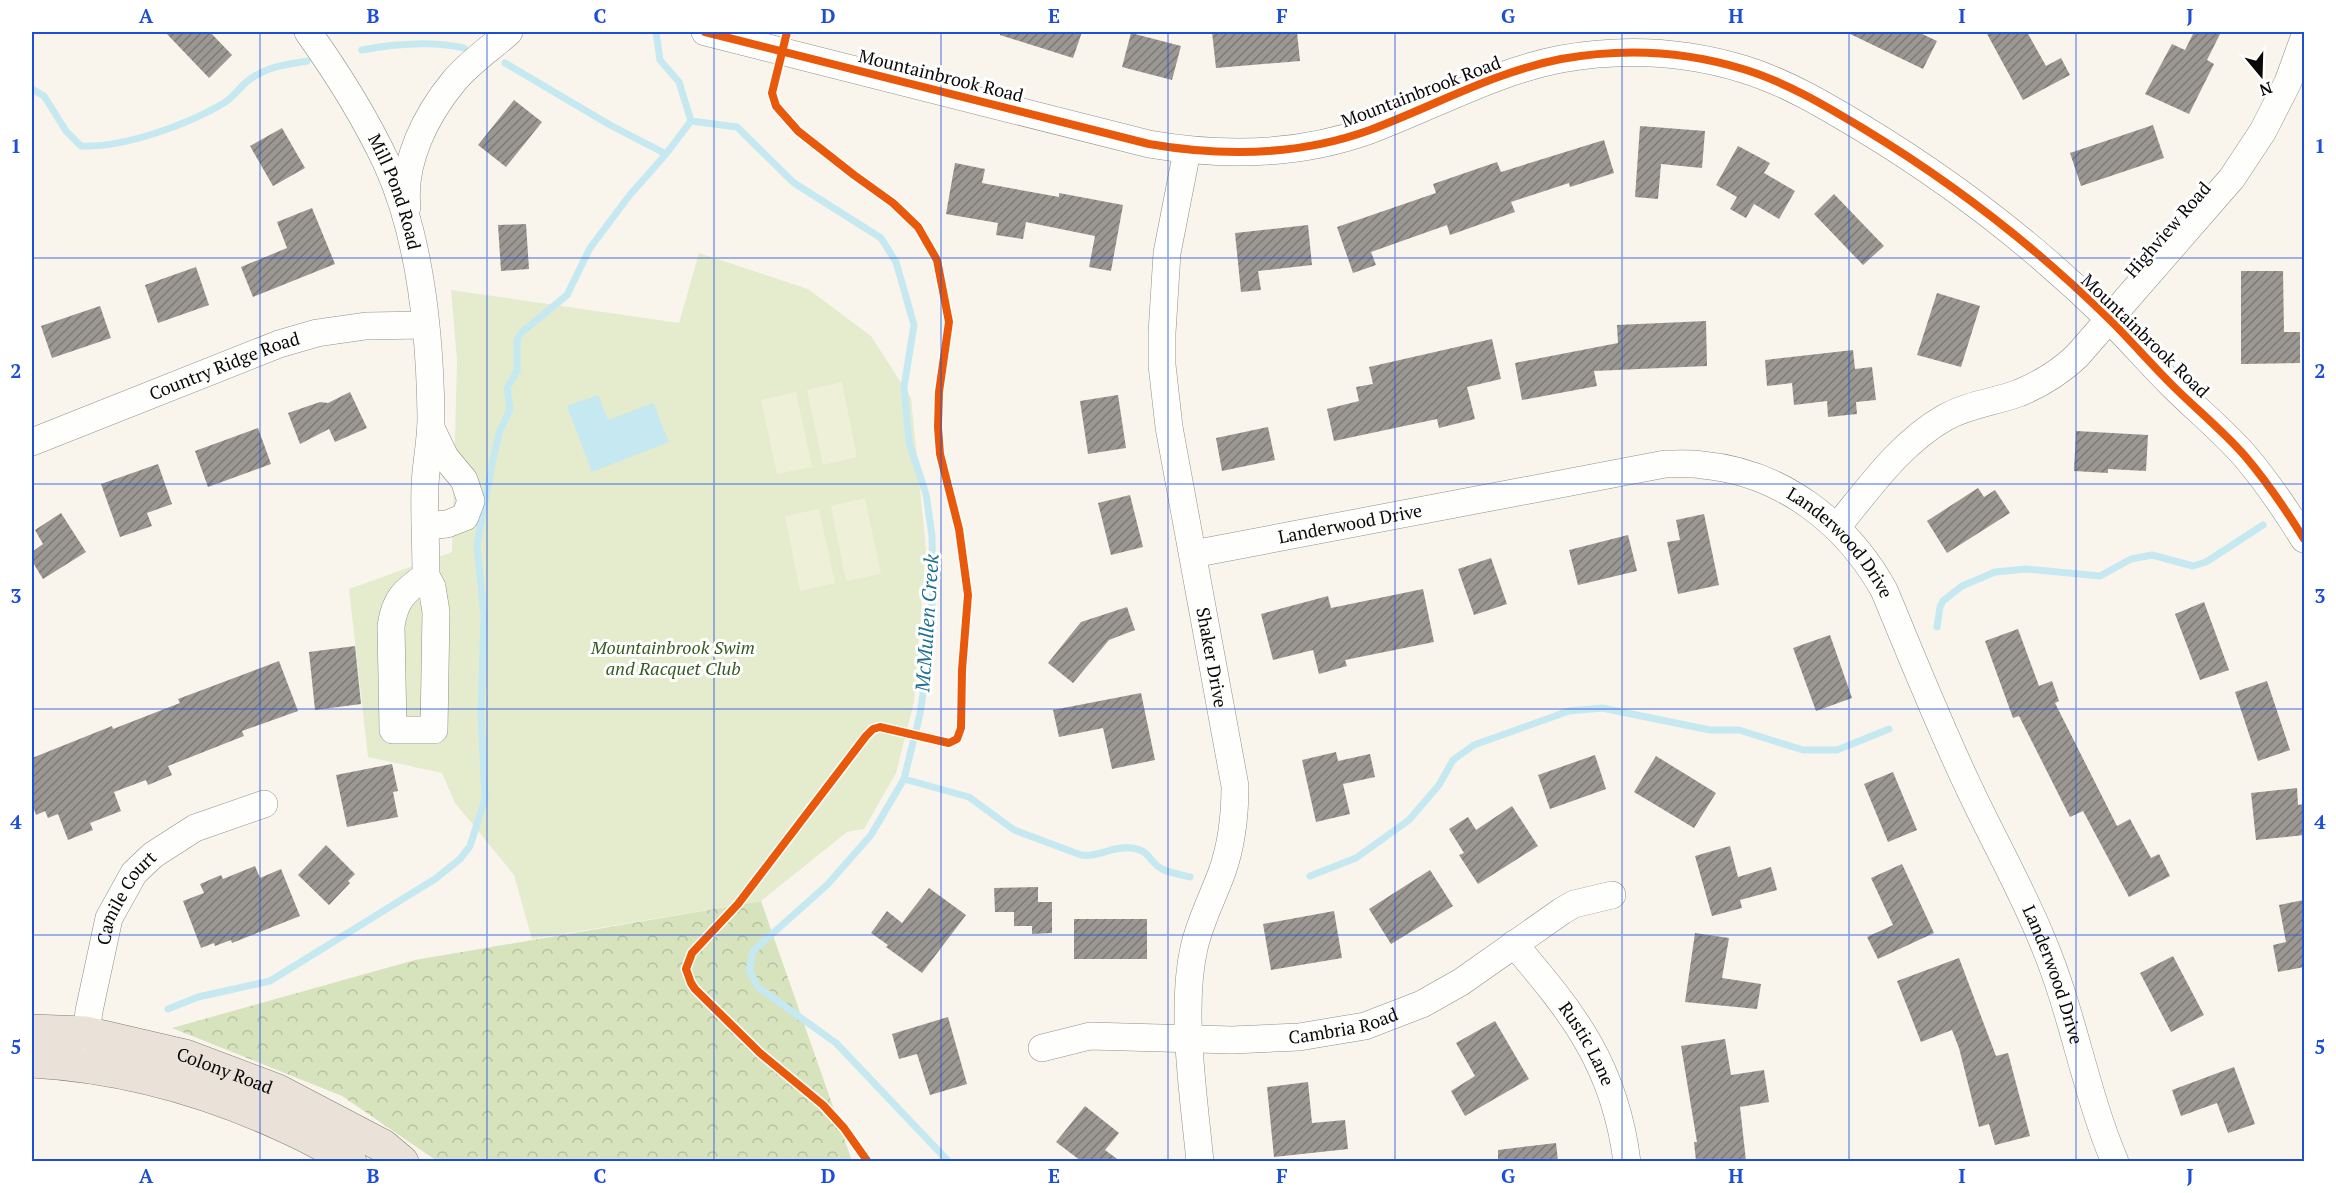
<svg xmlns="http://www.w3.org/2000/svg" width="2336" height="1193" font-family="'PT Serif',serif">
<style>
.forest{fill:url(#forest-crowns)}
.park{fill:#e5ecce}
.pitch{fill:#eef0d7}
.water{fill:#c6e8f0}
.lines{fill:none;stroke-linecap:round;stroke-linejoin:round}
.stream{stroke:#c6e8f0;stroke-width:7}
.building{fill:url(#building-hatch)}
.minor-casing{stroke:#918f8b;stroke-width:28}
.major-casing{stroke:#7e7d78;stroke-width:34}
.minor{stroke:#fefefc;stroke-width:27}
.major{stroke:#eae2d8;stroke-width:33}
.cycleway-casing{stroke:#fff;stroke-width:11}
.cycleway{stroke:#e8590c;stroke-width:8}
.grid{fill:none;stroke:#1d4ed8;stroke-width:1.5;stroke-opacity:0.55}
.labels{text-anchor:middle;stroke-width:6;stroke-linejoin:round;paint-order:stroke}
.street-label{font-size:18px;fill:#090909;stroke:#fff}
.park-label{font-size:18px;font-style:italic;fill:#355b20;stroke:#fff}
.water-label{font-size:20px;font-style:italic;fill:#1d7091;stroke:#fff}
.neatline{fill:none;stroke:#1d4ed8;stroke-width:2}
.grid-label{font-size:20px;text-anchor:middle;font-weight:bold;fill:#1d4ed8}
</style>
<defs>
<pattern id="forest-crowns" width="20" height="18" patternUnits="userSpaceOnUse" patternTransform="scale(1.5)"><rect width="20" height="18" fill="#d7e3bc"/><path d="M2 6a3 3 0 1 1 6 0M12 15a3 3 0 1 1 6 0" fill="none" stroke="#b7c1a0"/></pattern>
<pattern id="building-hatch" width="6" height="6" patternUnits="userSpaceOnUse" patternTransform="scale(1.5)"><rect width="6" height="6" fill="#9b9893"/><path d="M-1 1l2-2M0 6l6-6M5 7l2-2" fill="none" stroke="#7d7a76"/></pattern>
</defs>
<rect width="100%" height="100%" fill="#f9f5ec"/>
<!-- forest -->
<path class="forest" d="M 761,901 L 852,1161 L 437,1161 L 342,1096 L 172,1028 L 415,960 Z"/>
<!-- park -->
<path class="park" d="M 699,253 L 808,289 L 871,336 L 911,398 L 926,549 L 914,702 L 896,773 L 864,829 L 847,832 L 761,901 L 532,939 L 514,875 L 455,803 L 442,773 L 368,757 L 349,589 L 452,552 L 457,361 L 451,290 L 679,323 Z"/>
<!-- pitch -->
<path class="pitch" d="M 842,382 L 857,457 L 823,465 L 807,390 Z
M 796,392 L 812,467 L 777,474 L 761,400 Z
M 865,498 L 881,574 L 846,581 L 831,506 Z
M 819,509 L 835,583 L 800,591 L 785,516 Z"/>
<!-- water -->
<path class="water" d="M 598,395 L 608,420 L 653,403 L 669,442 L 592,472 L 567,406 Z"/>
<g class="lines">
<!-- stream -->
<path class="stream" d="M 656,32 L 660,60 L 679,82 L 691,121
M 362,50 C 394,44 432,41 464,48
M 505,63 L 610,125 L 666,154
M 32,89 L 44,96 L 66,131 L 81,146 C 123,148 187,125 224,103 C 235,96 243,82 255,76 C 271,66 289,64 307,61
M 691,121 L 737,127 L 794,183 L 881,238 L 896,262 L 914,325 L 904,387 L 909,442 L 926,494 L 932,536 L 933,590 L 929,653 L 920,714 L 904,779 L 871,835 L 827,885 L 753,951 L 749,970 L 758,987 L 836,1043 L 949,1162
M 1937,627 L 1940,607 L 1943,601 L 1962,586 L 1995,572 L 2026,569 L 2100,576 L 2131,559 L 2152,555 L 2193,566 L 2206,562 L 2263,525
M 904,779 L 969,797 L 1014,830 L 1081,855 C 1098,858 1114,845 1132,848 C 1150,850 1149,862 1162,869 C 1170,873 1182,875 1190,877
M 1310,876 L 1356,858 L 1409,820 L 1439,785 L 1453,760 L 1474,745 L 1569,711 L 1602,708 L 1710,730 L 1739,730 L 1803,750 L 1837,750 L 1889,729
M 168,1009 L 198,997 L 270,981 L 435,879 L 460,859 L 470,846 L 485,799 L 481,713 L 484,616 L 477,545 L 492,464 L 499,433 L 510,409 L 507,388 L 517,371 L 517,340 L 522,332 L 567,295 L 590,248 L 629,196 L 666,154 L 691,121"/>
</g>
<!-- building -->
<path class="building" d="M 165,32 L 210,32 L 232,55 L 209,78 Z
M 1000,32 L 1082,32 L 1073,58 L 1000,35 Z
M 1212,32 L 1297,32 L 1300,61 L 1216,68 Z
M 1846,32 L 1918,32 L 1937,41 L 1923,69 Z
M 1986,32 L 2027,32 L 2046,66 L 2061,58 L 2070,75 L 2023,100 Z
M 2194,32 L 2221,32 L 2207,60 L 2214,64 L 2189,114 L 2145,94 L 2172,44 L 2185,50 Z
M 1131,33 L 1181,46 L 1172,80 L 1122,67 Z
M 514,100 L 542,122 L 506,167 L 478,145 Z
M 2153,125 L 2164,158 L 2081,186 L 2070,153 Z
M 1640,126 L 1705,131 L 1702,168 L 1661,164 L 1658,199 L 1635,197 Z
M 282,128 L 305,168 L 273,186 L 250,146 Z
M 1604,140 L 1614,173 L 1570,187 L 1569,183 L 1511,202 L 1515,212 L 1450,235 L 1447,225 L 1371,252 L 1376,265 L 1353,273 L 1337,227 L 1436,193 L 1433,184 L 1497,162 L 1501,172 Z
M 1738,146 L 1770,163 L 1764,173 L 1795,191 L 1779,219 L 1754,204 L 1746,218 L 1730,209 L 1737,197 L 1716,185 Z
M 955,163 L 985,169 L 982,183 L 1059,197 L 1059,193 L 1123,205 L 1111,271 L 1089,267 L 1095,236 L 1026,222 L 1023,239 L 996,235 L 998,223 L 946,214 Z
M 1834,194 L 1884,246 L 1863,265 L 1814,214 Z
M 312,208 L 335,264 L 253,297 L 241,267 L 287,248 L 277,222 Z
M 526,224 L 529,269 L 501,271 L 498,225 Z
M 1308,225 L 1312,265 L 1258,271 L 1261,290 L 1241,292 L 1235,233 Z
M 196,267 L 209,305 L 158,323 L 145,285 Z
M 2241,271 L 2283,271 L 2284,332 L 2300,332 L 2300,363 L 2241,364 Z
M 1937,293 L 1980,306 L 1961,367 L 1917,355 Z
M 100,306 L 111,338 L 52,358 L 41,326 Z
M 1706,321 L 1707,366 L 1594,371 L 1597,386 L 1522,400 L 1515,363 L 1618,343 L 1617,325 Z
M 1492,339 L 1501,379 L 1467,387 L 1475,419 L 1439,428 L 1437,419 L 1334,441 L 1327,409 L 1359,401 L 1356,387 L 1373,384 L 1369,367 Z
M 1853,350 L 1855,369 L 1872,367 L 1876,400 L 1856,402 L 1857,414 L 1828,417 L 1827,401 L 1794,405 L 1792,383 L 1767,386 L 1765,360 Z
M 350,392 L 367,428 L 335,442 L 329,429 L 300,444 L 288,413 L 320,402 L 328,403 Z
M 1118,395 L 1126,448 L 1088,454 L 1080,401 Z
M 1268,427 L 1275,460 L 1222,471 L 1216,438 Z
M 258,428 L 271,464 L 208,487 L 195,451 Z
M 2076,431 L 2148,435 L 2146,471 L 2108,469 L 2108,473 L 2074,471 Z
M 158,464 L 172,504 L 147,513 L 152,526 L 120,537 L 101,484 Z
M 1978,488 L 1984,497 L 1995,490 L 2010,513 L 1947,553 L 1927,521 Z
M 1130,495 L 1143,547 L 1111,555 L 1098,503 Z
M 61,513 L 86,552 L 43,579 L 32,561 L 32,552 L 43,544 L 35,530 Z
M 1704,514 L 1719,585 L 1678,594 L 1667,542 L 1680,540 L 1676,520 Z
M 1628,535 L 1637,571 L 1578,585 L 1569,550 Z
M 1491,558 L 1507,604 L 1474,615 L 1458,569 Z
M 1423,589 L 1434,642 L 1345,660 L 1347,666 L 1319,674 L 1313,650 L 1273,660 L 1261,614 L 1328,596 L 1331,608 Z
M 2204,602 L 2229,670 L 2200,680 L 2175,614 Z
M 1127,607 L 1135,630 L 1109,640 L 1073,683 L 1048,663 L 1081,622 Z
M 2018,629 L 2039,686 L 2052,681 L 2059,701 L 2055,703 L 2117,826 L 2130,819 L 2151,858 L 2159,854 L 2170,876 L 2129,897 L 2083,811 L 2070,817 L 2019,716 L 2013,718 L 1985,641 Z
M 1830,635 L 1852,698 L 1816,711 L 1793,648 Z
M 355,646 L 361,704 L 315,710 L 309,652 Z
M 279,661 L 298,711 L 242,731 L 244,736 L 168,766 L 172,775 L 148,785 L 146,780 L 114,792 L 121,811 L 90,823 L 93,830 L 68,840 L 58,814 L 48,818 L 45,811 L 36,815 L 32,803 L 32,758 L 112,726 L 113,729 L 180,703 L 178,699 Z
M 2267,681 L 2290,750 L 2258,761 L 2235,692 Z
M 1141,693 L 1155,760 L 1112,769 L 1103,728 L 1059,737 L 1053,710 Z
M 1336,752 L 1338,761 L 1370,754 L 1375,777 L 1343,784 L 1350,814 L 1316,822 L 1302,760 Z
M 1595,755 L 1606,789 L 1550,809 L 1538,775 Z
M 1656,756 L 1716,793 L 1694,828 L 1634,792 Z
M 392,764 L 398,791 L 393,792 L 398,817 L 347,827 L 336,775 Z
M 1893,772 L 1917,830 L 1888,842 L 1864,784 Z
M 2297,788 L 2298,805 L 2304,804 L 2304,835 L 2256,840 L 2251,793 Z
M 1512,806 L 1538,846 L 1478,884 L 1459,855 L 1464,853 L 1449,829 L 1468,817 L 1476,830 Z
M 326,845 L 355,874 L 348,881 L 350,883 L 329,905 L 298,875 Z
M 1730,846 L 1738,877 L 1771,867 L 1777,890 L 1740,900 L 1742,908 L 1712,916 L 1695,856 Z
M 1902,864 L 1934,933 L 1878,959 L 1867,937 L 1893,925 L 1871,878 Z
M 255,866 L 260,878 L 281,869 L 300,916 L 232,943 L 231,940 L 215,946 L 214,943 L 201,948 L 183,901 L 204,893 L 200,884 L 221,875 L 223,879 Z
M 1430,870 L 1453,906 L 1391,944 L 1369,909 Z
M 1038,887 L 1038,902 L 1052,902 L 1052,933 L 1032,934 L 1032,926 L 1014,926 L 1014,912 L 995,912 L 994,888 Z
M 929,888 L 966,915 L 922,973 L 886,947 L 888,945 L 871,933 L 887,911 L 902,923 Z
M 2304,900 L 2304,967 L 2278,972 L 2273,945 L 2286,942 L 2279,905 Z
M 1334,911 L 1342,958 L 1271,970 L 1263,924 Z
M 1074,919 L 1147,919 L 1147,959 L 1074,959 Z
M 1695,933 L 1729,938 L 1722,978 L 1761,984 L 1757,1009 L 1685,1002 Z
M 2173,956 L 2204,1015 L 2171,1032 L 2140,973 Z
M 1959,958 L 1996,1056 L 2008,1053 L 2030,1136 L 1995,1145 L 1989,1124 L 1979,1127 L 1959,1048 L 1952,1030 L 1921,1042 L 1897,981 Z
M 948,1017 L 967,1084 L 930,1095 L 917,1054 L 899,1059 L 892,1034 Z
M 1495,1021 L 1529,1079 L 1465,1116 L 1451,1091 L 1475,1076 L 1456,1043 Z
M 1725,1039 L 1731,1075 L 1764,1070 L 1769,1102 L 1740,1107 L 1746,1161 L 1696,1161 L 1694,1142 L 1697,1142 L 1681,1046 Z
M 2234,1067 L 2255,1124 L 2228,1133 L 2217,1103 L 2181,1116 L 2172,1090 Z
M 1308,1082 L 1312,1123 L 1345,1120 L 1348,1149 L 1274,1157 L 1267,1087 Z
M 1085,1106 L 1119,1133 L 1105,1150 L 1120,1161 L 1081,1161 L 1056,1142 Z
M 1556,1143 L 1558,1161 L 1498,1161 L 1498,1150 Z"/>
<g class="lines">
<!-- minor casing -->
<g class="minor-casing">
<g id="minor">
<path id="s1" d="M 308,32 C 338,74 365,117 387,164 C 421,239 430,335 431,418 C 431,441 426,463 425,485 C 424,516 426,546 426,576 C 404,591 395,599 391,626 L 393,730 L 434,730 L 436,612 L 432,587 L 426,576"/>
<path d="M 705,32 L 1149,144 C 1224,157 1298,156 1370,130 C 1434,106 1494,72 1561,59 C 1622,48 1684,51 1743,69 C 1786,82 1826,106 1864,129 C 1953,183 2037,248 2111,321 C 2132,342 2151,364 2172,385 C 2196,409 2222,430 2245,456 C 2267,482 2286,510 2304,539"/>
<path id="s2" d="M 1187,151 L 1167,253 L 1162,333 L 1162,365 L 1169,427 L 1235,786 C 1235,816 1232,844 1222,872 C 1213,897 1200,921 1194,948 C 1180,1010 1194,1098 1200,1162"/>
<path d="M 407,207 C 402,162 426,115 454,81 C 470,62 491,48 509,32"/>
<path id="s3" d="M 32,442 L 279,344 L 317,333 L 366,326 L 425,325"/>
<path d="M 426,526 L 447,524 L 465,517 L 471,501 L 464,480 L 445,457 L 431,428"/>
<path d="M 1837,527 C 1869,488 1901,442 1946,417 C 1970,404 1995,402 2019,393 C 2041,384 2060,372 2077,356 L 2232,178 L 2263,131 L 2288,82 L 2304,38"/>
<path id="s4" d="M 1193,554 L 1665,464 C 1677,464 1690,463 1702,465 C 1781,472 1846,522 1884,590 C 1912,657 1939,725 1970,790 C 1994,841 2022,890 2043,942 C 2073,1013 2085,1091 2115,1162"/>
<path id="s5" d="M 1514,944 C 1574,1014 1615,1066 1627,1162"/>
<path id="s6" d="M 1042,1048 L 1090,1036 L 1232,1040 L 1299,1037 L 1365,1026 L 1422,1004 L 1461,982 L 1562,911 L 1574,904 L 1612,895"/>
<path id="s7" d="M 84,1052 L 89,1011 L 109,918 L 134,873 L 153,855 L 195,828 L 264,804"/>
</g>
</g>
<!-- major casing -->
<g class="major-casing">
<g id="major">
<path id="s8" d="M 32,1031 L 86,1033 L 185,1056 L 278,1091 L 383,1146 L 402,1162"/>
<path d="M 32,1061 C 119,1066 205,1089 285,1126 C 307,1136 330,1147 350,1162"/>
</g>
</g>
<!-- minor -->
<use href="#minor" class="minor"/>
<!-- major -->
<use href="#major" class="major"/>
<!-- cycleway casing -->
<g class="cycleway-casing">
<path id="cycleway" d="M 705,32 L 1149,144 C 1224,157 1298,156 1370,130 C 1434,106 1494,72 1561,59 C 1622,48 1684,51 1743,69 C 1786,82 1826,106 1864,129 C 1953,183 2037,248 2111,321 C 2132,342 2151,364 2172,385 C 2196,409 2222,430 2245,456 C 2267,482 2286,510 2304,539
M 787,32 L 772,93 L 776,106 L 798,131 L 854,175 L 893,203 L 918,227 L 937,260 L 949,322 L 939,392 L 938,427 L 940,454 L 959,529 L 968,595 L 962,670 L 961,728 L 957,739 L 949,743 L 880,727 L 873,729 L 866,736 L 738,904 L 692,953 L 686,969 L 691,983 L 695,989 L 760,1053 L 823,1105 L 844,1128 L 868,1162"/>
</g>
<!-- cycleway -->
<use href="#cycleway" class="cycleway"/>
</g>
<!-- grid -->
<path class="grid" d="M 260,32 L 260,1162M 487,32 L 487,1162M 714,32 L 714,1162M 941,32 L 941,1162M 1168,32 L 1168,1162M 1395,32 L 1395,1162M 1622,32 L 1622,1162M 1849,32 L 1849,1162M 2076,32 L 2076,1162M 32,258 L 2304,258M 32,484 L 2304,484M 32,709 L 2304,709M 32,935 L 2304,935"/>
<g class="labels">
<!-- street labels -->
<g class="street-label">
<text transform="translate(941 76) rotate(14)" y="6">Mountainbrook Road</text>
<text transform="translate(1421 92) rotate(-21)" y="6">Mountainbrook Road</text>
<text dy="6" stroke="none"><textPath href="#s1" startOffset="183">Mill Pond Road</textPath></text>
<text transform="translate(2168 230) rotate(-49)" y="6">Highview Road</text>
<text transform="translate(2145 336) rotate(44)" y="6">Mountainbrook Road</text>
<text dy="6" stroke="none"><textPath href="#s3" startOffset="207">Country Ridge Road</textPath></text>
<text dy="6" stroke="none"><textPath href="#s4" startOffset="160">Landerwood Drive</textPath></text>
<text dy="6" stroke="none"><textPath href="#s4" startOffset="682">Landerwood Drive</textPath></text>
<text dy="6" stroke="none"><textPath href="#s2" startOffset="513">Shaker Drive</textPath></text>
<text dy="6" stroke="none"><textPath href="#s7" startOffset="162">Camile Court</textPath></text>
<text dy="6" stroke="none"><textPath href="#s4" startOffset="1168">Landerwood Drive</textPath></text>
<text dy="6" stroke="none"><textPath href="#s6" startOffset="304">Cambria Road</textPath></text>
<text dy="6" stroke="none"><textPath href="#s5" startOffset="124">Rustic Lane</textPath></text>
<text dy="6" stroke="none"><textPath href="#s8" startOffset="198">Colony Road</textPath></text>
</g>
<!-- park labels -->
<g class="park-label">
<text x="673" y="654">Mountainbrook Swim<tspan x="673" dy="21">and Racquet Club</tspan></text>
</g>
<!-- water labels -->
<g class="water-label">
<text transform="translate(927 623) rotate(-86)" y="7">McMullen Creek</text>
</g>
</g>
<!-- border -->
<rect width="2336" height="1193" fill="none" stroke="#ffffff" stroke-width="66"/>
<!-- north arrow -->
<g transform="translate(2261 75) rotate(161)" stroke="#ffffff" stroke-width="4.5" paint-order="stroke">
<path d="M0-4.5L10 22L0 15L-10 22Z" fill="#090909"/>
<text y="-9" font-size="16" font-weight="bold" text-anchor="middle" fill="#090909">N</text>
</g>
<rect x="33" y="33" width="2270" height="1127" class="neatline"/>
<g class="grid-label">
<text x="146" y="23">A</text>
<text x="373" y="23">B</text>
<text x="600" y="23">C</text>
<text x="828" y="23">D</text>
<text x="1054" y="23">E</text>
<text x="1282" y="23">F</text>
<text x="1508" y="23">G</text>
<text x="1736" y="23">H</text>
<text x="1962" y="23">I</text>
<text x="2190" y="23">J</text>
<text x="16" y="153">1</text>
<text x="2320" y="153">1</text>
<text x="16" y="378">2</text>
<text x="2320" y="378">2</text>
<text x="16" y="603">3</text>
<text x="2320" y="603">3</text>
<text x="16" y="829">4</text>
<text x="2320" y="829">4</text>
<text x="16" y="1054">5</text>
<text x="2320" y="1054">5</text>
<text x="146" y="1183">A</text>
<text x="373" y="1183">B</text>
<text x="600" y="1183">C</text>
<text x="828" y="1183">D</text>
<text x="1054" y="1183">E</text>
<text x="1282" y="1183">F</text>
<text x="1508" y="1183">G</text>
<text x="1736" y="1183">H</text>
<text x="1962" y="1183">I</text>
<text x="2190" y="1183">J</text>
</g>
</svg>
